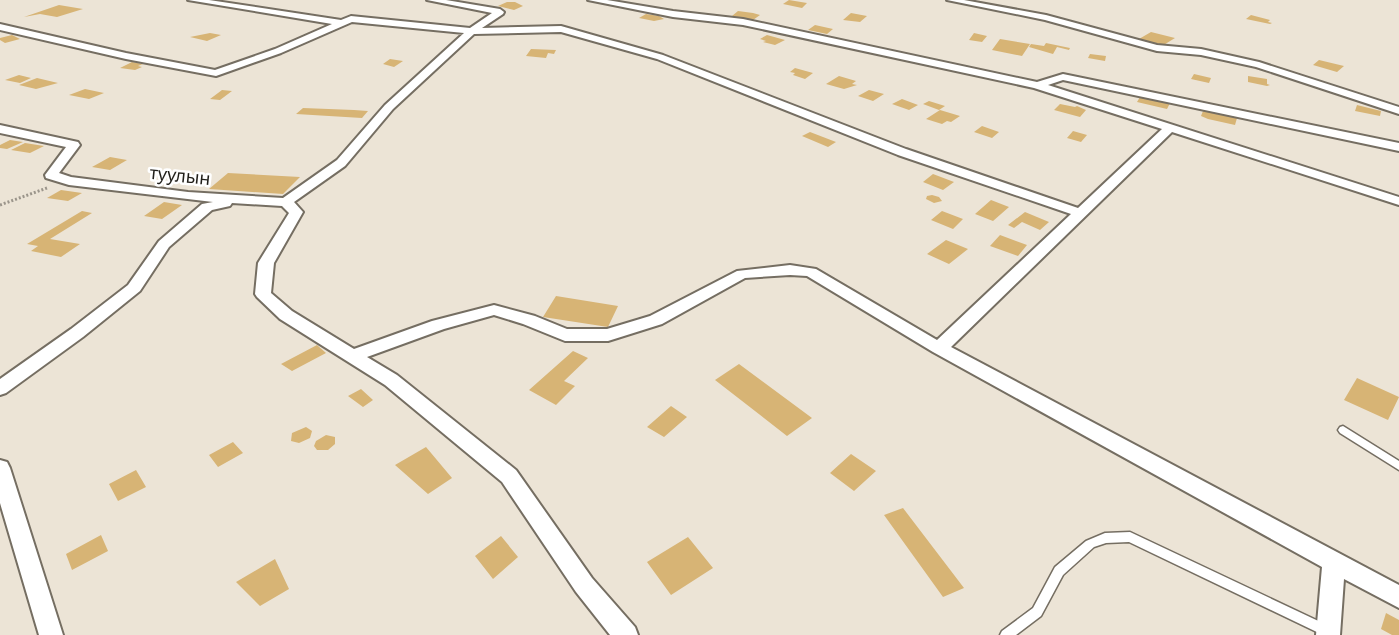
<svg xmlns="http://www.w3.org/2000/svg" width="1399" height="635" font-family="'Noto Sans',sans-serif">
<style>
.building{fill:#d7b475}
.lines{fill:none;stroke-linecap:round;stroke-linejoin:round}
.lane-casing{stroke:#756e62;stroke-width:3}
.street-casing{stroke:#756e62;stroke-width:4}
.path{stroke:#9b958b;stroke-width:3;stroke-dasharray:2 2;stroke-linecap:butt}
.lane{fill:#fff;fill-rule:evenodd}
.street{fill:#fff;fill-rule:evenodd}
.labels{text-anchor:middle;stroke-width:5;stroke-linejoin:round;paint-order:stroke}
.street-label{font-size:18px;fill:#211f1a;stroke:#fff}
</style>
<rect width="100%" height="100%" fill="#ece4d6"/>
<!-- building -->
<path class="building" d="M 789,0 L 807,3 L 802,8 L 783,4 Z
M 507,2 L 515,2 L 523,6 L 514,10 L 498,6 Z
M 59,5 L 83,9 L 57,17 L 40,14 L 24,17 Z
M 738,11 L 753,13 L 760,15 L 753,20 L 732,16 Z
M 851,13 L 867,16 L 860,22 L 843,20 Z
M 646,14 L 659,16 L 664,19 L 654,21 L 639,18 Z
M 1251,15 L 1270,20 L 1268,22 L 1272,23 L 1270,24 L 1246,19 Z
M 815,25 L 833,29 L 827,34 L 808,30 Z
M 1151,32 L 1175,38 L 1162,46 L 1139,39 Z
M 210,33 L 221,35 L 207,41 L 190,37 Z
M 974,33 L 987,36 L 982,42 L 969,40 Z
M 12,35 L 20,39 L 5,43 L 0,40 L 0,38 Z
M 767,35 L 785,40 L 775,45 L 763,42 L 766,41 L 760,39 Z
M 1000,39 L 1030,44 L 1022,56 L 992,50 Z
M 1046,43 L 1070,48 L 1069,50 L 1057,47 L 1053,54 L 1029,47 L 1031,44 L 1044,46 Z
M 531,49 L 556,50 L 554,54 L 548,53 L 546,58 L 526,56 Z
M 1090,54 L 1106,56 L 1105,61 L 1088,58 Z
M 390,59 L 403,61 L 394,67 L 383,64 Z
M 1319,60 L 1344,66 L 1337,72 L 1313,65 Z
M 132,62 L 143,64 L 138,66 L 142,67 L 135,70 L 120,68 Z
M 795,68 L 813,73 L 805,79 L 793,75 L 795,73 L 790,72 Z
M 1194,74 L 1211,78 L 1209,83 L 1191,79 Z
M 19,75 L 31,78 L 20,83 L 5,80 Z
M 839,76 L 856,81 L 852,84 L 857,85 L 844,89 L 826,84 Z
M 1248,76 L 1267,79 L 1267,84 L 1270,85 L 1267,86 L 1248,82 Z
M 37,78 L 58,83 L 36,89 L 19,85 Z
M 85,89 L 104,93 L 89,99 L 69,95 Z
M 222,90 L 232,91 L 220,100 L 210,99 Z
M 869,90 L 884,94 L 873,101 L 858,96 Z
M 1140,97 L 1170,103 L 1167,109 L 1137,102 Z
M 902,99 L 918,105 L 909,110 L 892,104 Z
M 929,101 L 945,106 L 939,110 L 923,104 Z
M 1060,104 L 1075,107 L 1077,106 L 1086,110 L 1080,117 L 1054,110 Z
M 1357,105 L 1381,111 L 1380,116 L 1355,111 Z
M 303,108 L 354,110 L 368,111 L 362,118 L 296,114 Z
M 940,110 L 960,116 L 951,122 L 947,121 L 942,124 L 926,119 Z
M 1203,111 L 1237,118 L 1235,125 L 1208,119 L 1201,116 Z
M 982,126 L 999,132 L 992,138 L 974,132 Z
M 1073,131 L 1087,135 L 1081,142 L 1067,138 Z
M 810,132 L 836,142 L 828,147 L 802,136 Z
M 10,140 L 23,142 L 7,149 L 0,148 L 0,145 Z
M 25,143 L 44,146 L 30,153 L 11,150 Z
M 110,157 L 127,160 L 110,170 L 92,167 Z
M 228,173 L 300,177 L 283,194 L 209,189 Z
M 933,174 L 954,182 L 943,190 L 923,182 Z
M 61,190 L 82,193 L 68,201 L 47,198 Z
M 932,195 L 939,197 L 942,201 L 934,203 L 926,199 L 927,196 Z
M 991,200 L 1009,207 L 993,221 L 975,214 Z
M 164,202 L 182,205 L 162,219 L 144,216 Z
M 82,211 L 92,213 L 50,239 L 80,244 L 61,257 L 31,251 L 38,246 L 27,244 Z
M 942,211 L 963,219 L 953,229 L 931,220 Z
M 1025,212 L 1049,222 L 1040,230 L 1022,222 L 1014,228 L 1008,225 Z
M 1000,235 L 1027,245 L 1018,256 L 990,246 Z
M 946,240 L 968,249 L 949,264 L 927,254 Z
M 556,296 L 618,306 L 608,327 L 543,317 Z
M 317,345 L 326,353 L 292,371 L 281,364 Z
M 573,351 L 588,358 L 564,381 L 575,386 L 556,405 L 529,390 Z
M 739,364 L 812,418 L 787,436 L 715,380 Z
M 1357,378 L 1399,397 L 1388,420 L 1344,400 Z
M 361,389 L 373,400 L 363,407 L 348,396 Z
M 671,406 L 687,417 L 664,437 L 647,427 Z
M 306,427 L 312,431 L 310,438 L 299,443 L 291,441 L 292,433 Z
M 326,435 L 335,437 L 335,444 L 328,450 L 317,450 L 314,446 L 316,441 Z
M 233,442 L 243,453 L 218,467 L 209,455 Z
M 426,447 L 452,478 L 428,494 L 395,465 Z
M 851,454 L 876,471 L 854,491 L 830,473 Z
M 136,470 L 146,487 L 118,501 L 109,484 Z
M 903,508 L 964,588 L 943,597 L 884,515 Z
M 101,535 L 108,551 L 72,570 L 66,554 Z
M 501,536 L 518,557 L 493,579 L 475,556 Z
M 688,537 L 713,568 L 671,595 L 647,562 Z
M 275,559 L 289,589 L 260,606 L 236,582 Z
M 1386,613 L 1399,620 L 1399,635 L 1392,635 L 1381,629 Z"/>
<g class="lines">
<!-- lane casing -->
<g class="lane-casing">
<path id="lane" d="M 1343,426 L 1399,461 L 1399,470 L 1340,433 L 1338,430 L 1340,427 Z
M 1130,532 L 1329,626 L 1331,630 L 1329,634 L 1321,634 L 1129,542 L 1106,543 L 1094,547 L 1063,575 L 1041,616 L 1016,635 L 1000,635 L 1002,631 L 1033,608 L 1055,567 L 1086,541 L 1105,533 Z"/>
</g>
<!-- street casing -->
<g class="street-casing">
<path id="street" d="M 188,0 L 209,0 L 341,20 L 351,16 L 470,28 L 492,13 L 427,0 L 446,0 L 500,9 L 504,12 L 503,14 L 482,28 L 561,26 L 663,55 L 906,149 L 1078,208 L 1162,129 L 1034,88 L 743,25 L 673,17 L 588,0 L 607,0 L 673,11 L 743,19 L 1037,82 L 1063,74 L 1399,143 L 1399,151 L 1063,80 L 1048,85 L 1399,197 L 1399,205 L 1172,132 L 951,347 L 1399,585 L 1399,608 L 1344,579 L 1340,635 L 1316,635 L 1322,567 L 933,352 L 807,276 L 790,275 L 745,278 L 662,324 L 608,341 L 565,341 L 523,324 L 494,315 L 444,329 L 367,357 L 397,375 L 516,470 L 592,578 L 635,627 L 638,635 L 610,635 L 576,592 L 502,482 L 385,385 L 280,319 L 257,297 L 255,294 L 258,263 L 289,213 L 282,206 L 232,203 L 230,206 L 212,210 L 169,247 L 140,291 L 83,337 L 6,393 L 0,395 L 0,379 L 71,329 L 128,285 L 159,241 L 202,204 L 213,202 L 69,185 L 46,178 L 45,175 L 66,147 L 0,133 L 0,125 L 78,142 L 80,145 L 59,173 L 71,177 L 188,192 L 283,198 L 337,160 L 385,105 L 464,33 L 352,22 L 281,53 L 216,76 L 126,59 L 0,30 L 0,24 L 126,53 L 215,70 L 275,49 L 332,24 ZM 561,32 L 657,59 L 898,155 L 1071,214 L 937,340 L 816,269 L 790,265 L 737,271 L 650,316 L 607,329 L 567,329 L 535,316 L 494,305 L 432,321 L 354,349 L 292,311 L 271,293 L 274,263 L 303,212 L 294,202 L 345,166 L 393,109 L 474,34 Z
M 947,0 L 964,0 L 1046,15 L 1157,45 L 1201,49 L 1259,62 L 1399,107 L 1399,114 L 1256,67 L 1201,55 L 1157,51 L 1045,20 Z
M 0,460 L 7,462 L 10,468 L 63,635 L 39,635 L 0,503 Z"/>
</g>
<!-- path -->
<path class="path" d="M 0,205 L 47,188"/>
<!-- lane -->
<use href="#lane" class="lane"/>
<!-- street -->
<use href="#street" class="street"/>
</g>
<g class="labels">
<!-- street labels -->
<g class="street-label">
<text transform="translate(180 176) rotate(6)" y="6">туулын</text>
</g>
</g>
</svg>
